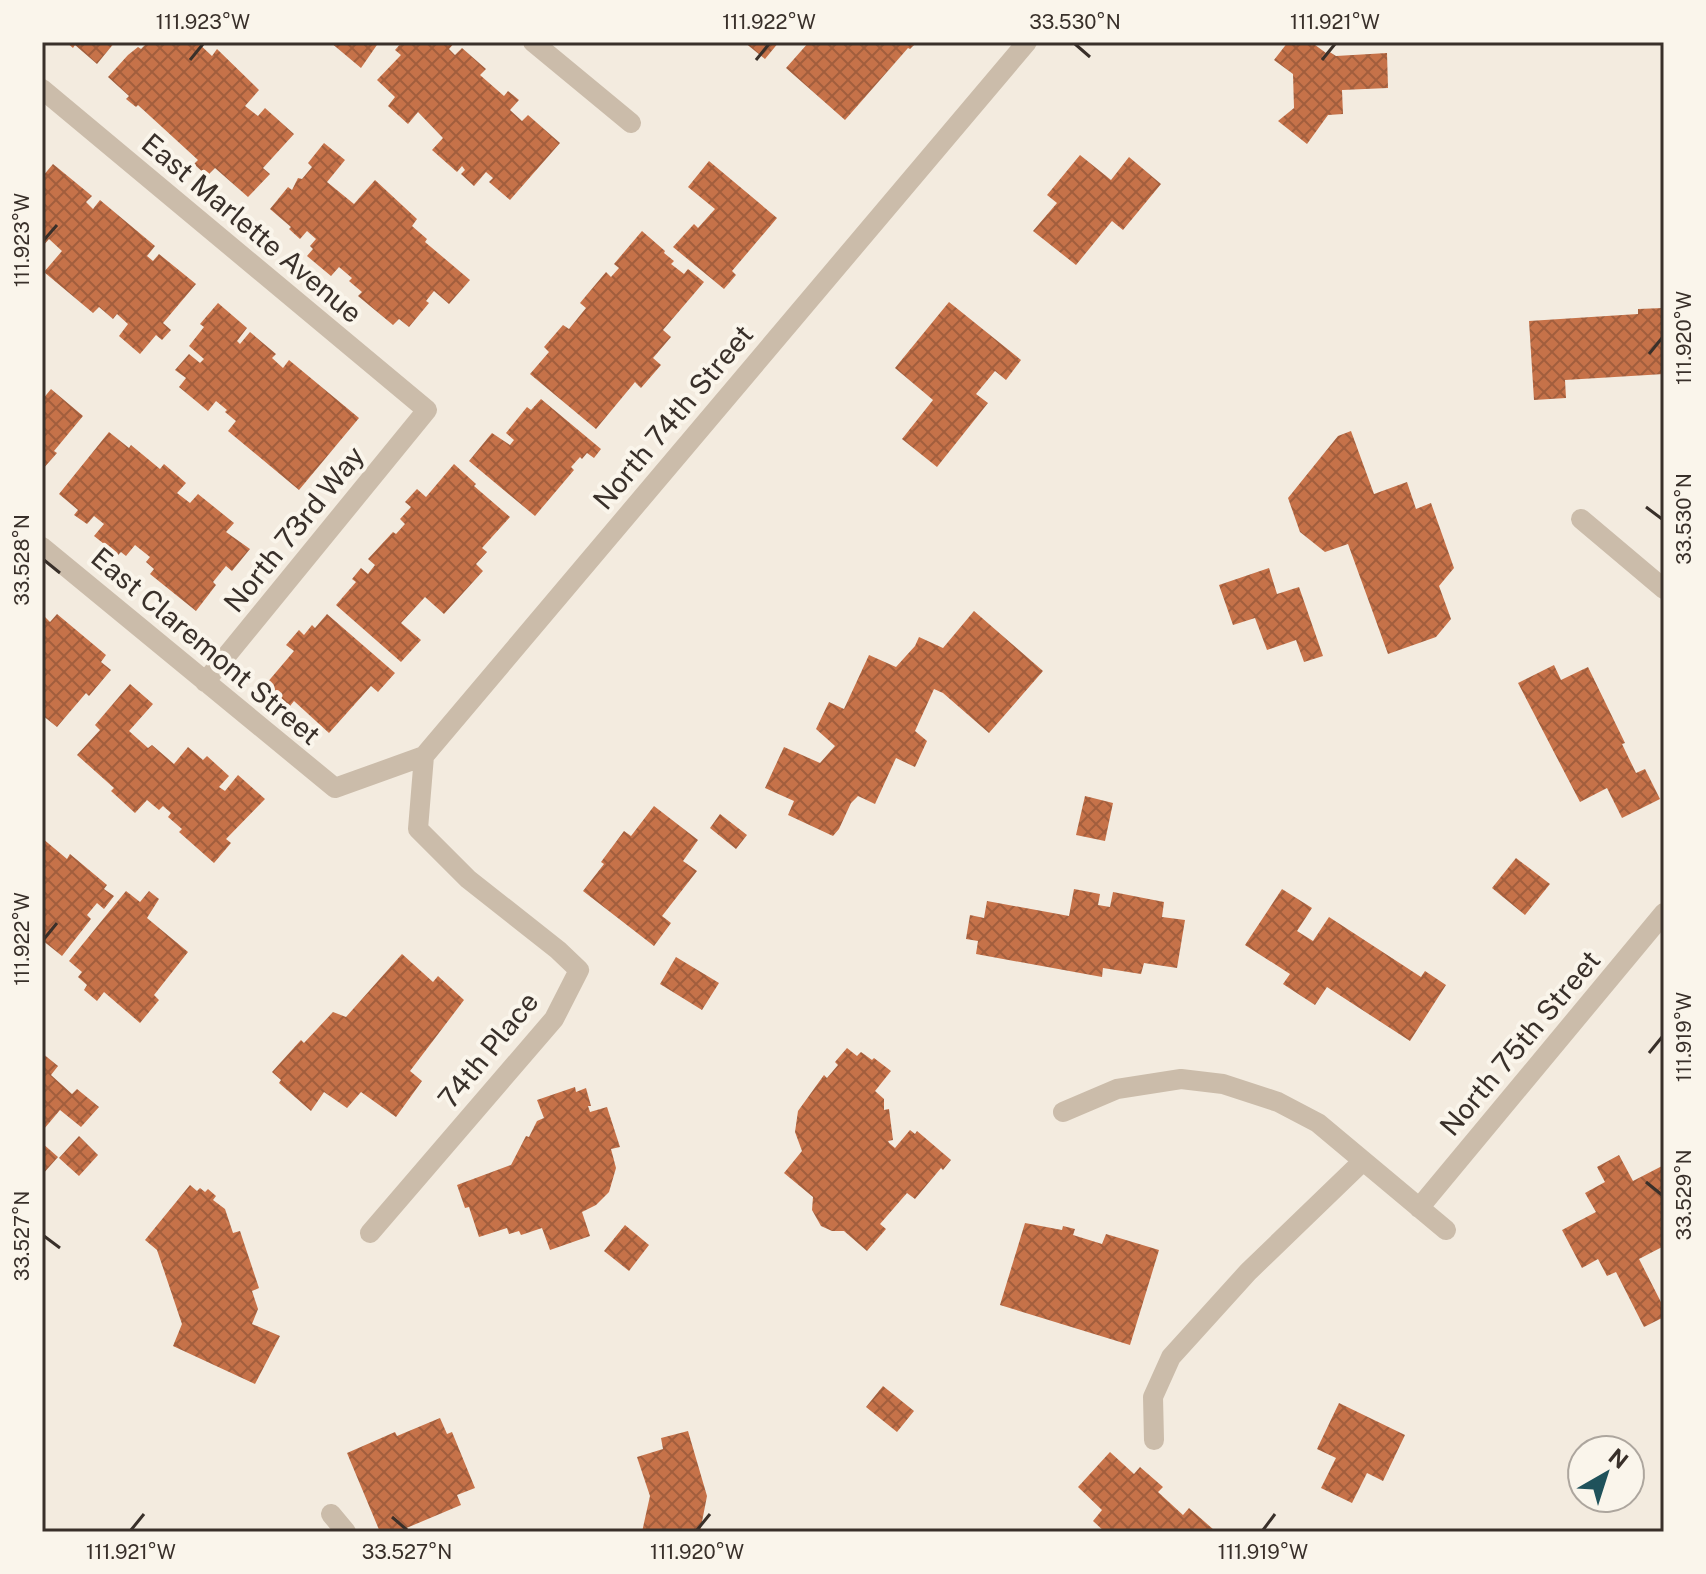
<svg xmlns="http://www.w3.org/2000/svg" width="1706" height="1574" font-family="'Public Sans',sans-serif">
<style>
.building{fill:url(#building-cross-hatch)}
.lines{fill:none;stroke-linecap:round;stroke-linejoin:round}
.minor{stroke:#cbbcaa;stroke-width:20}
.ticks{fill:none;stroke:#39302a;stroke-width:3}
.labels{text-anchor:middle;stroke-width:8;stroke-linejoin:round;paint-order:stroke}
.street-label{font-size:28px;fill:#39302a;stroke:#faf5eb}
.neatline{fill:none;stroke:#39302a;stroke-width:3}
.ticks-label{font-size:20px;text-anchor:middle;fill:#39302a}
</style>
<defs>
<pattern id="building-cross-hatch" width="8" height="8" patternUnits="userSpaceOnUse" patternTransform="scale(2)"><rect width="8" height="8" fill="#c67249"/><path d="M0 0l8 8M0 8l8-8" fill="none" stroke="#a25e3d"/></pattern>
</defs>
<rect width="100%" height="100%" fill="#f3ebdf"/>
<!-- building -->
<path class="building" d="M 66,42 L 115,42 L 97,64 L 75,45 L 73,48 Z
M 148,42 L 197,42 L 212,56 L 217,49 L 259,90 L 245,106 L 258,116 L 265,108 L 294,134 L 263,168 L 270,174 L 248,197 L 215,168 L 207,176 L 194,164 L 198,160 L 138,105 L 136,107 L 126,99 L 129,96 L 108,77 L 128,55 L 138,47 L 141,49 Z
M 330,42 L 379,42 L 361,68 Z
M 402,42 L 455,42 L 449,49 L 455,55 L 462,48 L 486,69 L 480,75 L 504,96 L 508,91 L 519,100 L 510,110 L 522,121 L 528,115 L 560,143 L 510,200 L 489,182 L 493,178 L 486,172 L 474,186 L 461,174 L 465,170 L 462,166 L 457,172 L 432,150 L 443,138 L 418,112 L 408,124 L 388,106 L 395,97 L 377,80 L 401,55 L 395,50 Z
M 744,42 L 779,42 L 765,59 Z
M 809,42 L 917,42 L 910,49 L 908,48 L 845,120 L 786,68 Z
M 1288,42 L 1311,42 L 1326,53 L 1328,51 L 1336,56 L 1387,53 L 1388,88 L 1342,90 L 1343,114 L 1328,115 L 1307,144 L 1278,121 L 1294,108 L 1293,74 L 1274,60 Z
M 324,143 L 345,160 L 327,182 L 354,204 L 375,180 L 417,219 L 412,226 L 427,239 L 425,242 L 470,280 L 449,304 L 434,291 L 426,301 L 429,303 L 409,327 L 399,319 L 393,325 L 358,296 L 362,292 L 349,281 L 352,278 L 339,267 L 331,276 L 307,256 L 313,249 L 310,246 L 316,239 L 307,231 L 300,239 L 289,229 L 291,227 L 270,209 L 288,187 L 292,190 L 298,178 L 302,179 L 312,167 L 308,163 Z
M 1080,155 L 1111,180 L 1129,157 L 1161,184 L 1123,230 L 1112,221 L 1076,265 L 1033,231 L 1057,203 L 1047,195 Z
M 709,161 L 777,218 L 732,271 L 736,275 L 724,289 L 673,247 L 694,224 L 698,228 L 715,209 L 688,187 Z
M 53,164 L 92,196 L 86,202 L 93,209 L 100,200 L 155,246 L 147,256 L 153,261 L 159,254 L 196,284 L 163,323 L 171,330 L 162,340 L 156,335 L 140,354 L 119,336 L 128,324 L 117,314 L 113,319 L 99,307 L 93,313 L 44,272 L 62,251 L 49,239 L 42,247 L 42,177 Z
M 642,231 L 665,251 L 664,253 L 674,261 L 671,264 L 684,274 L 688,269 L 704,282 L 663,330 L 671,337 L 653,358 L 661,365 L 641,388 L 635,382 L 596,429 L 530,374 L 549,352 L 544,347 L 563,325 L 569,329 L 586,308 L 580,303 L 606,272 L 611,277 L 619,268 L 614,264 Z
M 949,302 L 1021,360 L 1006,380 L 995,371 L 976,394 L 988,403 L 937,467 L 902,439 L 933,400 L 895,368 Z
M 218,303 L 247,328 L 237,341 L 240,344 L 250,332 L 276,354 L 272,358 L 283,368 L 289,360 L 359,418 L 299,490 L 228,431 L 236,421 L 225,412 L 227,410 L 216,401 L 208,411 L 179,387 L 186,378 L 175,370 L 189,354 L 200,363 L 204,359 L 189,346 L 204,327 L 200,324 Z
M 1663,308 L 1664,374 L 1565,380 L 1566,398 L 1534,400 L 1529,321 L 1638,314 L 1638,309 Z
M 51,389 L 83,416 L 54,451 L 57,453 L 42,470 L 42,400 Z
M 541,399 L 601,449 L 594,458 L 587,453 L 582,459 L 580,457 L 571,467 L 574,470 L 535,516 L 469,461 L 492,433 L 510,445 L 514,440 L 506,433 L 527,407 L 531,410 Z
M 1351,431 L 1374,494 L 1407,482 L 1416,509 L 1431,503 L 1454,568 L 1439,586 L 1451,619 L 1436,637 L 1388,654 L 1348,544 L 1325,552 L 1300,532 L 1288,498 L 1338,436 Z
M 109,432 L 129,448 L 131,445 L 160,469 L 164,464 L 186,483 L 177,493 L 190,503 L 198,494 L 234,523 L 226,532 L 250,549 L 232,571 L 226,566 L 213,582 L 216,585 L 196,611 L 150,574 L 154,569 L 146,562 L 150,557 L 135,545 L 126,556 L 121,552 L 118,555 L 94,536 L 104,524 L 94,516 L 87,524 L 74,515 L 78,510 L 59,494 Z
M 454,464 L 476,484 L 474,486 L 510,517 L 482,548 L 487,552 L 476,564 L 483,571 L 444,614 L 425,597 L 401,623 L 421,640 L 401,662 L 336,605 L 356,582 L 352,579 L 361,568 L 368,574 L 375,565 L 368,559 L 393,532 L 396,534 L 405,524 L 400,519 L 411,507 L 405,502 L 417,489 L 426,497 Z
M 1269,568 L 1277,594 L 1299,587 L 1323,656 L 1304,662 L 1296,640 L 1267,650 L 1255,618 L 1233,625 L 1219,585 Z
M 974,611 L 1043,671 L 989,733 L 943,693 L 934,689 L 915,731 L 927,741 L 915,767 L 896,758 L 875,804 L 858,796 L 851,803 L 839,829 L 833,836 L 788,815 L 794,801 L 765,788 L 784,747 L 820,763 L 835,746 L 816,729 L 829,702 L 844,709 L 869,655 L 896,667 L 915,646 L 919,637 L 943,648 Z
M 42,614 L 50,622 L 57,614 L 106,655 L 101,662 L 111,670 L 89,696 L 86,693 L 57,727 L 42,715 Z
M 327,614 L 395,673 L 378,692 L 371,686 L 329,733 L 294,701 L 290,706 L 266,684 L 294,651 L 286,645 L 299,630 L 304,635 L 312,625 L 315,628 Z
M 1554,665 L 1561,680 L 1588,667 L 1625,743 L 1622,744 L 1636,773 L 1645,769 L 1660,799 L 1622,818 L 1607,788 L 1580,802 L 1518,683 Z
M 130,684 L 153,704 L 129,731 L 148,748 L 152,745 L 174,764 L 188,747 L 203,760 L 207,756 L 229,776 L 219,787 L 225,791 L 238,775 L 265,799 L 226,839 L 231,843 L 214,863 L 179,832 L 182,829 L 168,817 L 171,813 L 163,806 L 159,810 L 147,800 L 135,813 L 111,791 L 114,788 L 77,755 L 100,730 L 95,725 Z
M 1085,796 L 1113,803 L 1105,841 L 1076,835 Z
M 654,806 L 698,840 L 683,861 L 697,871 L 662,916 L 671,923 L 654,946 L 583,891 L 604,864 L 601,862 L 624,831 L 631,836 Z
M 720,814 L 747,835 L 736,849 L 710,828 Z
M 42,838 L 67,859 L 70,854 L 107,885 L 104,889 L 114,896 L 104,909 L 97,903 L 87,915 L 91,919 L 62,956 L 42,940 Z
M 1516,858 L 1550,884 L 1525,915 L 1492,888 Z
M 1074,889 L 1100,894 L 1098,905 L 1110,907 L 1113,892 L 1164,902 L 1162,917 L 1185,920 L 1177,968 L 1144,963 L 1141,974 L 1103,968 L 1102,977 L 976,954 L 978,941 L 966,939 L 970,915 L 984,918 L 987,901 L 1069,916 Z
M 1282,889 L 1312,908 L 1297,931 L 1313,941 L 1329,917 L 1421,977 L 1425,971 L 1446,985 L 1410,1041 L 1327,987 L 1315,1005 L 1283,984 L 1290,974 L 1245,945 Z
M 126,891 L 140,902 L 149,891 L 159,899 L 147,918 L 188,952 L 154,995 L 159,1000 L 140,1023 L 104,992 L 97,1001 L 84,990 L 87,985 L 78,977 L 82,972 L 69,961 Z
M 402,954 L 433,982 L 438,976 L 464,1000 L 410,1071 L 422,1081 L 396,1117 L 361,1092 L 347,1108 L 324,1092 L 311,1111 L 279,1083 L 281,1080 L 272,1072 L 301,1040 L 304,1043 L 333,1012 L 346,1017 Z
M 676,957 L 719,983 L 702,1010 L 660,984 Z
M 847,1048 L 857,1056 L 861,1052 L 872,1060 L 874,1058 L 891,1071 L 875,1091 L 884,1099 L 884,1110 L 889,1109 L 893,1140 L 888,1141 L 889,1143 L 895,1148 L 910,1130 L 915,1134 L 917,1131 L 951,1160 L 943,1170 L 941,1168 L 915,1199 L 907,1193 L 880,1224 L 886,1229 L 867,1251 L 844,1231 L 832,1231 L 821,1226 L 812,1210 L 813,1197 L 784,1173 L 802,1151 L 795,1132 L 798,1111 L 824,1075 L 827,1078 L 838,1065 L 835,1062 Z
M 42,1053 L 58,1066 L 51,1075 L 72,1094 L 77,1089 L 99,1107 L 81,1127 L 60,1110 L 44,1129 L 42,1127 Z
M 575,1087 L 576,1092 L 586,1088 L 591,1106 L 588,1106 L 590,1112 L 607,1107 L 620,1147 L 611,1149 L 616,1168 L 609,1192 L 596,1205 L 582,1212 L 590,1236 L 550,1250 L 542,1228 L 521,1235 L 519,1231 L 509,1234 L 507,1228 L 479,1237 L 469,1207 L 465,1208 L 457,1185 L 511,1165 L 526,1136 L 529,1137 L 537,1121 L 544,1118 L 537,1100 Z
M 79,1136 L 98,1155 L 79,1176 L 59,1158 Z
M 42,1143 L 58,1157 L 42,1175 Z
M 1619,1155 L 1633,1181 L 1664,1165 L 1664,1246 L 1639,1259 L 1664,1308 L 1664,1317 L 1644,1327 L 1616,1272 L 1607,1276 L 1598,1259 L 1582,1268 L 1562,1230 L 1596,1212 L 1585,1193 L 1605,1182 L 1597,1167 Z
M 190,1185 L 197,1191 L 200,1188 L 205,1192 L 208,1189 L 216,1196 L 213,1200 L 225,1209 L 233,1233 L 240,1231 L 259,1288 L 252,1291 L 258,1309 L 252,1324 L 280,1336 L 255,1384 L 173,1346 L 182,1324 L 157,1250 L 145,1240 Z
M 1025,1223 L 1062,1230 L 1063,1226 L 1075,1229 L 1073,1235 L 1102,1244 L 1106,1234 L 1159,1250 L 1130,1345 L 1000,1305 Z
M 625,1225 L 649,1245 L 629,1271 L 604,1251 Z
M 883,1386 L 914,1411 L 897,1432 L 866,1407 Z
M 1339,1403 L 1405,1435 L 1383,1481 L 1367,1473 L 1352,1503 L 1321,1488 L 1336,1458 L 1317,1449 Z
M 440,1418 L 447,1434 L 452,1432 L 475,1488 L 457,1495 L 461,1505 L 397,1532 L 380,1532 L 347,1453 L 395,1432 L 397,1436 Z
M 688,1431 L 707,1496 L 700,1532 L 642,1532 L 650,1496 L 637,1457 L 663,1449 L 661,1438 Z
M 1110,1452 L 1134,1474 L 1140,1467 L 1163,1487 L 1158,1492 L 1183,1515 L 1189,1508 L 1214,1530 L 1105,1532 L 1093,1521 L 1102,1510 L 1078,1487 Z"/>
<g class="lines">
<!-- minor -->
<path class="minor" d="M 533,42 L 631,123
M 42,89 L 427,410 L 205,682
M 1581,519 L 1664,589
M 42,547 L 335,788 L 424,756 L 1027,42
M 1063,1112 L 1117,1089 L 1181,1079 L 1223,1084 L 1278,1102 L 1318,1123 L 1446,1230
M 1419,1208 L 1664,913
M 370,1233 L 554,1019 L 579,970 L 558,950 L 468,879 L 418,829 L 424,756
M 1154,1440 L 1153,1397 L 1171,1357 L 1248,1272 L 1363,1161
M 331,1514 L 346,1532"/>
</g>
<!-- ticks -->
<path class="ticks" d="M 1075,44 L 1090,57M 190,60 L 203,44M 756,60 L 769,44M 1322,60 L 1335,44M 44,240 L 57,225M 1649,354 L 1662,338M 1646,507 L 1662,519M 44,560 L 60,573M 44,939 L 57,923M 1649,1053 L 1662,1037M 1646,1182 L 1662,1195M 44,1236 L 60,1248M 392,1517 L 407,1530M 131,1530 L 144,1514M 697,1530 L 710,1514M 1263,1530 L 1275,1514"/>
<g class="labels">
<!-- street labels -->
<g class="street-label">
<text transform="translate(252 228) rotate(40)" y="10">East Marlette Avenue</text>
<text transform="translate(673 417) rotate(-50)" y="10">North 74th Street</text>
<text transform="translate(294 529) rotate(-51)" y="10">North 73rd Way</text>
<text transform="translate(206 646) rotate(40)" y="10">East Claremont Street</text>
<text transform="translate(1520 1043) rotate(-50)" y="10">North 75th Street</text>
<text transform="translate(488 1050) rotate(-51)" y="10">74th Place</text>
</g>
</g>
<!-- border -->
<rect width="1706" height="1574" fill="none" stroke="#faf5eb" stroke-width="88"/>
<!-- north arrow -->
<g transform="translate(1606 1474) rotate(39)"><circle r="38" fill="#faf5eb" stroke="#ada69e" stroke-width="2"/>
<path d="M0-6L14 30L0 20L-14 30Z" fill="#1f525b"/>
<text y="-12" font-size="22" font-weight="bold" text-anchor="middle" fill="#39302a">N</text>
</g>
<rect x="44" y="44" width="1618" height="1486" class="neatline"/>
<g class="ticks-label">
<text x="203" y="29">111.923°W</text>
<text x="769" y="29">111.922°W</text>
<text x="1075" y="29">33.530°N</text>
<text x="1335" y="29">111.921°W</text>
<text transform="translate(22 240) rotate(-90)" y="7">111.923°W</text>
<text transform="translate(1684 338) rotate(-90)" y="7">111.920°W</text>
<text transform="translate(1684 519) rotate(-90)" y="7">33.530°N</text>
<text transform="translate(22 560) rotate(-90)" y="7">33.528°N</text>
<text transform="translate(22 939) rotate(-90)" y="7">111.922°W</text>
<text transform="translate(1684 1037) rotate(-90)" y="7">111.919°W</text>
<text transform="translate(1684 1195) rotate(-90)" y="7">33.529°N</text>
<text transform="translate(22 1236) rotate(-90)" y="7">33.527°N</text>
<text x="131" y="1559">111.921°W</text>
<text x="407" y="1559">33.527°N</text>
<text x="697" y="1559">111.920°W</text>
<text x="1263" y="1559">111.919°W</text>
</g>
</svg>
